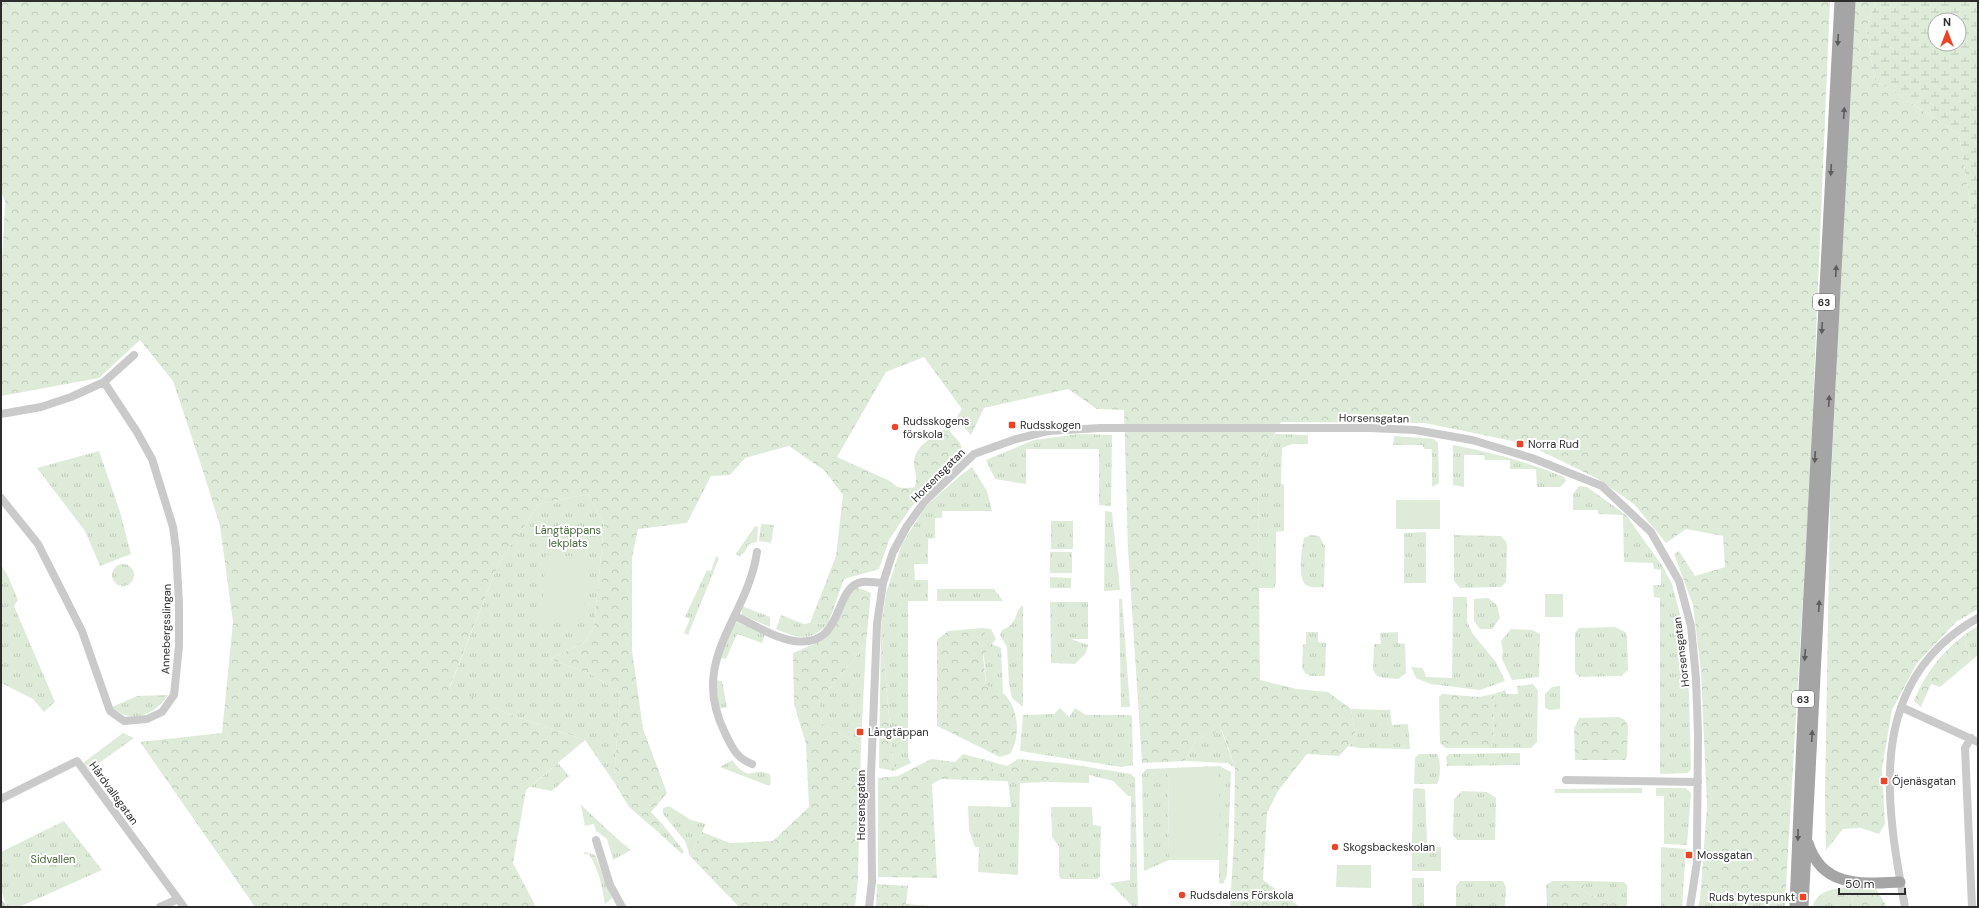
<svg xmlns="http://www.w3.org/2000/svg" width="1979" height="908" font-family="'DM Sans',sans-serif">
<style>
.grass{fill:url(#grass-tufts)}
.forest{fill:url(#forest-crowns)}
.wetland{fill:url(#wetland-marsh);fill-rule:evenodd}
.pitch{fill:#deebd9}
.lines{fill:none;stroke-linecap:round;stroke-linejoin:round}
.minor{stroke:#cacaca;stroke-width:8}
.major{stroke:#a5a5a5;stroke-width:11}
.oneway{fill:#5d5d5d}
.poi-dot{fill:#ee4324;stroke:#fff;stroke-width:1.5}
.labels{text-anchor:middle;stroke-width:4;stroke-linejoin:round;paint-order:stroke}
.shield{fill:#fff;stroke:#6c6c6c;stroke-width:1}
.shield-label{font-size:10px;font-weight:bold;fill:#2d2d2d}
.street-label{font-size:11px;fill:#2d2d2d;stroke:#fff}
.poi-label{font-size:11px;fill:#2d2d2d;stroke:#fff;text-anchor:start}
.park-label{font-size:11px;fill:#446a38;stroke:#fff}
</style>
<defs>
<pattern id="grass-tufts" width="24" height="20" patternUnits="userSpaceOnUse"><rect width="24" height="20" fill="#deebd9"/><path d="M3 7l-1-3M5 7V3M7 7l1-3M15 17l-1-3M17 17v-4M19 17l1-3" fill="none" stroke="#bfcabb"/></pattern>
<pattern id="forest-crowns" width="20" height="18" patternUnits="userSpaceOnUse"><rect width="20" height="18" fill="#deebd9"/><path d="M2 6a3 3 0 1 1 6 0M12 15a3 3 0 1 1 6 0" fill="none" stroke="#bfcabb"/></pattern>
<pattern id="wetland-marsh" width="20" height="14" patternUnits="userSpaceOnUse"><rect width="20" height="14" fill="#deebd9"/><path d="M1 5h8M5 5V1M11 12h8M15 12V8" fill="none" stroke="#bfcabb"/></pattern>
</defs>
<rect width="100%" height="100%" fill="#fff"/>
<!-- grass -->
<path class="grass" d="M 1079,434 L 1112,435 L 1111,506 L 1099,505 L 1099,449 L 1026,449 L 1026,484 L 995,479 L 986,460 L 1034,440 Z
M 1275,434 L 1308,435 L 1308,444 L 1292,444 L 1282,448 L 1281,484 L 1284,485 L 1284,531 L 1276,532 L 1276,582 L 1274,588 L 1259,588 L 1258,467 Z
M 1394,436 L 1434,439 L 1438,443 L 1439,483 L 1432,487 L 1432,449 L 1425,449 L 1422,445 L 1393,445 Z
M 1453,445 C 1492,452 1527,462 1564,477 L 1566,481 L 1560,487 L 1537,487 L 1536,469 L 1510,469 L 1510,460 L 1485,460 L 1484,455 L 1464,455 L 1464,487 L 1453,485 Z
M 99,451 L 120,512 L 131,554 L 100,566 L 85,531 L 37,468 Z
M 972,467 L 987,491 L 992,511 L 942,511 L 942,518 L 935,518 L 935,538 L 928,539 L 928,564 L 914,564 L 915,580 L 928,580 L 928,601 L 908,601 L 908,757 L 911,763 L 894,771 L 881,627 L 886,593 L 902,544 L 926,506 L 961,475 Z
M 1579,486 L 1587,487 L 1626,515 L 1663,567 L 1672,584 L 1682,622 L 1689,694 L 1691,769 L 1688,773 L 1660,774 L 1660,598 L 1654,597 L 1653,585 L 1661,585 L 1661,570 L 1654,569 L 1653,563 L 1624,562 L 1623,515 L 1598,514 L 1598,510 L 1573,510 L 1573,494 Z
M 588,494 L 604,524 L 594,627 L 585,642 L 550,659 L 592,675 L 620,693 L 614,782 L 585,740 L 506,713 L 450,687 L 498,565 L 539,504 Z
M 1105,511 L 1112,512 L 1120,590 L 1104,591 Z
M 1051,521 L 1073,521 L 1073,549 L 1051,549 Z
M 761,524 L 774,525 L 771,543 L 759,541 Z
M 755,526 L 758,527 L 757,542 L 749,544 L 744,553 L 739,556 L 736,554 Z
M 1426,532 L 1426,583 L 1404,583 L 1404,533 Z
M 1311,535 L 1319,536 L 1325,546 L 1324,587 C 1320,587 1313,588 1308,586 C 1296,582 1302,548 1304,538 Z
M 1454,535 L 1501,536 L 1506,542 L 1507,547 L 1506,582 L 1501,587 L 1460,588 L 1454,581 Z
M 1050,552 L 1072,552 L 1072,573 L 1050,573 Z
M 716,556 L 719,558 L 688,635 L 684,633 L 690,619 L 685,617 L 707,570 L 711,571 Z
M112 575a11 11 0 1 1 22 0a11 11 0 1 1-22 0Z
M 1,565 L 7,574 L 18,600 L 14,606 L 55,702 L 44,712 L 33,699 L 1,683 Z
M 1050,577 L 1071,578 L 1071,588 L 1050,588 Z
M 937,589 L 994,589 L 1003,601 L 937,601 Z
M 1453,597 L 1467,597 L 1467,621 L 1472,633 L 1496,662 L 1505,681 L 1480,690 L 1430,684 L 1416,678 L 1411,667 L 1423,668 L 1426,677 L 1452,678 Z
M 1488,598 L 1497,605 L 1500,618 L 1492,629 L 1480,629 L 1474,621 L 1474,599 Z
M 1119,599 L 1122,599 L 1130,707 L 1121,707 Z
M 1050,602 L 1088,602 L 1088,639 L 1071,639 L 1088,645 L 1086,653 L 1075,664 L 1051,663 Z
M 1023,605 L 1023,707 L 1012,698 L 1009,684 L 1007,647 L 1000,635 L 1002,630 C 1020,623 1013,612 1023,605 Z
M 742,606 L 770,617 L 770,627 L 742,615 Z
M 781,615 L 804,624 L 810,623 L 828,624 C 809,643 798,638 776,629 Z
M 737,622 L 765,634 L 762,643 L 737,634 L 726,659 L 720,658 L 733,625 Z
M 1615,627 L 1625,632 L 1627,637 L 1628,670 L 1621,676 L 1580,677 L 1575,672 L 1575,633 L 1579,628 Z
M 982,628 L 991,629 L 996,639 L 992,644 L 1001,648 L 1003,693 L 986,685 Z
M 1511,629 L 1532,630 L 1540,634 L 1539,677 L 1512,680 L 1502,659 L 1503,651 L 1501,641 Z
M 1306,632 L 1318,632 L 1318,642 L 1326,643 L 1325,676 L 1311,676 L 1305,673 L 1302,668 L 1303,645 L 1306,644 Z
M 1398,632 L 1398,643 L 1405,644 L 1406,673 L 1398,679 L 1384,678 L 1377,676 L 1373,670 L 1374,644 L 1381,644 L 1380,633 Z
M 1978,635 L 1978,655 L 1971,661 L 1965,642 Z
M 866,644 L 861,745 L 822,724 L 819,702 Z
M 716,680 L 722,681 L 727,707 L 719,709 Z
M 1533,684 L 1538,691 L 1537,742 L 1531,748 L 1493,748 L 1494,694 L 1505,690 L 1506,694 L 1518,694 L 1517,686 Z
M 1560,686 L 1560,709 L 1550,710 L 1545,708 L 1545,694 L 1552,687 Z
M 168,695 C 155,715 131,725 112,707 L 137,696 Z
M 1060,708 L 1069,717 L 1075,708 L 1086,715 L 1130,715 L 1132,717 L 1133,765 L 1121,767 L 1020,751 L 1023,715 L 1054,714 Z
M 1351,709 L 1390,710 L 1392,725 L 1408,724 L 1410,749 L 1359,748 L 1349,746 L 1356,738 Z
M 1221,730 L 1235,768 L 1228,763 L 1185,761 L 1196,739 Z
M 123,733 L 134,738 L 89,770 L 83,763 Z
M 1520,753 L 1520,765 L 1447,766 L 1446,757 L 1449,754 Z
M 1419,754 L 1437,754 C 1441,760 1441,777 1437,784 L 1414,784 L 1415,758 Z
M 732,760 C 751,785 751,766 770,774 L 771,782 L 769,786 L 720,767 Z
M 986,760 L 1007,766 L 1020,783 L 1018,875 L 978,872 L 979,847 L 975,847 L 969,830 L 968,806 L 1011,807 L 1008,781 L 1003,781 Z
M 558,763 L 569,776 L 552,791 L 530,787 Z
M 1069,764 L 1131,774 L 1135,778 L 1138,907 L 1133,907 L 1110,883 L 1130,880 L 1131,796 L 1128,796 L 1113,781 L 1089,775 L 1089,783 L 1047,782 Z
M 1220,766 L 1231,772 L 1227,875 L 1223,884 L 1219,883 L 1219,769 L 1168,770 L 1169,860 L 1144,871 L 1142,774 L 1146,769 Z
M 1415,788 L 1425,789 L 1427,843 L 1412,843 L 1413,790 Z
M 1642,788 L 1642,793 L 1554,793 L 1555,789 Z
M 1656,788 L 1686,788 L 1691,793 L 1687,845 L 1664,844 L 1664,796 L 1656,796 Z
M 1462,791 L 1487,792 L 1496,798 L 1495,840 L 1457,840 L 1453,835 L 1454,799 Z
M 581,805 C 598,820 613,836 631,850 L 613,860 L 607,839 L 596,831 L 594,824 L 585,826 Z
M 669,806 L 691,820 L 706,824 L 690,856 L 685,841 L 663,814 L 663,808 Z
M 1051,807 L 1092,807 L 1093,825 L 1101,826 L 1100,876 L 1097,879 L 1061,879 L 1059,876 L 1059,846 L 1052,837 Z
M 64,821 L 102,870 L 19,907 L 7,907 L 1,890 L 1,852 Z
M 663,825 L 684,851 L 682,854 L 658,832 Z
M 1412,847 L 1441,847 L 1441,871 L 1412,871 Z
M 1661,847 L 1686,849 L 1682,907 L 1661,907 Z
M 585,852 L 595,855 L 612,898 L 605,904 C 602,886 599,870 589,854 L 584,854 Z
M 1412,878 L 1424,878 L 1424,907 L 1412,907 Z
M 1460,881 L 1503,881 L 1506,887 L 1505,907 L 1456,907 L 1456,886 Z
M 1584,881 L 1624,882 L 1627,885 L 1627,907 L 1613,907 L 1584,891 Z
M 1853,887 L 1852,907 L 1812,907 C 1819,888 1836,889 1853,887 Z
M 1700,900 L 1785,904 L 1785,907 L 1698,907 Z"/>
<!-- forest -->
<path class="forest" d="M 1,1 L 1830,1 L 1810,475 L 1785,904 L 1700,900 L 1707,806 L 1701,671 L 1693,605 L 1674,554 L 1679,551 L 1695,576 L 1725,567 L 1723,536 L 1686,529 L 1666,543 L 1634,504 L 1598,479 L 1527,444 L 1425,423 L 1281,422 L 1258,467 L 1260,680 L 1297,689 L 1328,692 L 1351,709 L 1356,738 L 1339,756 L 1307,754 L 1278,791 L 1267,813 L 1263,880 L 1300,907 L 1230,907 L 1234,840 L 1235,768 L 1222,730 L 1196,739 L 1185,761 L 1142,763 L 1128,549 L 1124,410 L 1097,409 L 1068,389 L 984,408 L 971,435 L 956,418 L 962,409 L 924,357 L 886,372 L 837,457 L 890,481 C 898,489 903,489 915,487 C 918,474 914,472 914,462 C 915,445 934,436 947,428 L 960,443 L 964,455 L 935,479 L 909,510 L 889,540 L 879,569 L 844,579 L 828,624 L 810,623 L 836,556 L 843,495 L 825,471 L 789,446 L 745,458 L 730,475 L 711,476 L 687,523 L 638,529 L 632,558 L 632,650 L 643,729 L 667,793 L 651,812 L 663,825 L 658,832 L 629,807 L 614,782 L 620,693 L 592,675 L 550,659 L 585,642 L 594,627 L 604,524 L 588,494 L 539,504 L 498,565 L 450,686 L 506,713 L 585,740 L 526,790 L 513,863 L 536,907 L 255,907 L 140,742 L 222,733 L 233,622 L 220,526 L 203,471 L 173,381 L 140,340 L 99,378 L 1,396 L 1,284 L 5,201 L 1,192 Z
M 1854,1 L 1876,1 L 1866,28 L 1875,80 L 1959,134 L 1978,252 L 1978,609 L 1956,622 L 1917,663 L 1892,710 L 1882,768 L 1885,824 L 1879,834 L 1861,828 L 1843,829 L 1826,850 L 1825,796 L 1830,502 Z
M 852,585 L 871,593 L 866,644 L 819,702 L 822,724 L 861,745 L 858,880 L 855,907 L 739,907 L 690,856 L 702,832 L 730,843 L 773,841 L 809,807 L 806,744 L 794,704 L 793,653 L 814,644 L 831,632 Z
M 1978,626 L 1978,635 L 1965,642 L 1971,661 L 1940,687 L 1931,684 L 1921,707 L 1914,701 C 1927,669 1948,644 1978,626 Z
M 881,627 L 894,771 L 879,768 Z
M 982,628 L 991,644 L 983,656 L 986,685 C 991,687 999,689 1003,693 C 1019,707 1021,737 1010,754 L 1000,757 L 937,726 L 937,640 L 948,631 Z
M 1442,694 L 1479,697 L 1494,694 L 1493,748 L 1446,748 L 1440,743 L 1439,697 Z
M 1619,717 L 1625,720 L 1628,726 L 1627,757 L 1625,760 L 1575,760 L 1574,729 L 1579,718 Z
M 963,754 L 986,760 L 1003,781 L 941,779 L 932,784 L 937,878 L 878,877 L 878,778 L 898,776 L 931,759 L 955,762 Z
M 1018,759 L 1069,764 L 1047,782 L 1020,783 L 1007,766 Z
M 1552,881 L 1584,881 L 1584,891 L 1613,907 L 1547,907 L 1546,885 Z
M 877,884 L 908,886 L 906,904 L 945,907 L 876,907 Z
M 1853,887 L 1875,887 L 1887,907 L 1852,907 Z"/>
<!-- wetland -->
<path class="wetland" d="M 1876,1 L 1978,1 L 1978,252 L 1959,134 L 1875,80 L 1866,28 ZM 1935,20 L 1959,20 L 1959,44 L 1935,44 Z"/>
<!-- pitch -->
<path class="pitch" d="M 1396,500 L 1440,500 L 1440,529 L 1396,529 Z
M 546,555 L 587,557 L 583,623 L 541,620 Z
M 1545,594 L 1563,594 L 1563,617 L 1545,617 Z
M 1168,769 L 1219,769 L 1220,860 L 1169,860 Z
M 1337,865 L 1371,865 L 1371,888 L 1336,887 Z"/>
<g class="lines">
<!-- minor -->
<path class="minor" d="M 1,414 L 41,407 L 71,397 L 104,382 L 134,355
M 1,498 L 38,544 L 82,631 L 110,711 L 124,721 L 147,719 L 162,712 L 174,695 L 179,646 L 179,604 L 176,549 L 173,527 L 152,459 L 137,432 L 104,382
M 735,616 C 753,624 774,638 794,641 C 846,648 832,587 862,582 C 868,581 876,583 883,583
M 1901,707 L 1978,742
M 1971,738 L 1965,748 L 1972,907
M 752,764 C 736,758 732,747 725,733 C 688,659 747,620 757,552
M 1566,780 L 1698,782
M 1,799 L 77,761 L 184,907
M 596,840 L 610,885 L 622,907
M 1,905 L 2,907
M 160,907 L 178,899
M 869,907 L 872,881 L 871,775 L 877,624 L 883,583 L 893,552 L 907,526 L 925,501 L 974,454 L 1016,439 L 1048,431 L 1100,428 L 1370,428 L 1415,430 L 1472,440 L 1532,458 L 1602,486 L 1651,532 L 1679,581 L 1691,626 L 1696,679 L 1698,734 L 1697,848 L 1697,862 L 1690,907
M 1905,907 C 1885,800 1866,681 1978,618"/>
<!-- major -->
<path class="major" d="M 1808,843 C 1822,888 1862,884 1900,882
M 1795,905 L 1805,669 L 1840,1
M 1803,907 L 1850,1"/>
</g>
<!-- one-way arrows -->
<defs><path id="oneway-solid" d="M-6-.8H1V-3.2L6.5 0L1 3.2V.8H-6Z"/></defs>
<g class="oneway">
<use href="#oneway-solid" transform="translate(1838 40) rotate(93)"/>
<use href="#oneway-solid" transform="translate(1844 113) rotate(-87)"/>
<use href="#oneway-solid" transform="translate(1831 170) rotate(93)"/>
<use href="#oneway-solid" transform="translate(1836 271) rotate(-87)"/>
<use href="#oneway-solid" transform="translate(1822 328) rotate(93)"/>
<use href="#oneway-solid" transform="translate(1829 401) rotate(-87)"/>
<use href="#oneway-solid" transform="translate(1815 457) rotate(93)"/>
<use href="#oneway-solid" transform="translate(1819 606) rotate(-87)"/>
<use href="#oneway-solid" transform="translate(1805 655) rotate(94)"/>
<use href="#oneway-solid" transform="translate(1812 736) rotate(-87)"/>
<use href="#oneway-solid" transform="translate(1798 835) rotate(91)"/>
</g>
<!-- markers -->
<g class="poi-dot">
<rect x="1008" y="421" width="8" height="8" rx="2"/>
<circle cx="895" cy="427" r="4"/>
<rect x="1516" y="440" width="8" height="8" rx="2"/>
<rect x="856" y="728" width="8" height="8" rx="2"/>
<rect x="1880" y="777" width="8" height="8" rx="2"/>
<circle cx="1335" cy="847" r="4"/>
<rect x="1685" y="851" width="8" height="8" rx="2"/>
<circle cx="1182" cy="895" r="4"/>
<rect x="1799" y="893" width="8" height="8" rx="2"/>
</g>
<g class="labels">
<!-- shield labels -->
<g class="shield">
<rect x="1813" y="294" width="22" height="16" rx="3"/>
<rect x="1792" y="691" width="22" height="16" rx="3"/>
</g>
<g class="shield-label">
<text x="1824" y="306">63</text>
<text x="1803" y="703">63</text>
</g>
<!-- street labels -->
<g class="street-label">
<text transform="translate(1374 418) rotate(1)" y="4">Horsensgatan</text>
<text transform="translate(938 475) rotate(-45)" y="4">Horsensgatan</text>
<text transform="translate(166 629) rotate(-89)" y="4">Annebergsslingan</text>
<text transform="translate(1681 652) rotate(-97)" y="4">Horsensgatan</text>
<text transform="translate(114 793) rotate(54)" y="4">Hårdvallsgatan</text>
<text transform="translate(861 805) rotate(-90)" y="4">Horsensgatan</text>
</g>
<!-- poi labels -->
<g class="poi-label">
<text x="903" y="425">Rudsskogens<tspan x="903" dy="13">förskola</tspan></text>
<text x="1020" y="429">Rudsskogen</text>
<text x="1528" y="448">Norra Rud</text>
<text x="868" y="736">Långtäppan</text>
<text x="1892" y="785">Öjenäsgatan</text>
<text x="1343" y="851">Skogsbackeskolan</text>
<text x="1697" y="859">Mossgatan</text>
<text x="1190" y="899">Rudsdalens Förskola</text>
<text x="1795" y="901" text-anchor="end">Ruds bytespunkt</text>
</g>
<!-- park labels -->
<g class="park-label">
<text x="568" y="534">Långtäppans<tspan x="568" dy="13">lekplats</tspan></text>
<text x="53" y="863">Sidvallen</text>
</g>
</g>
<!-- border -->
<rect width="1979" height="908" fill="none" stroke="#2d2d2d" stroke-width="4"/>
<!-- north arrow -->
<g transform="translate(1947 32)"><circle r="19" fill="#ffffff" stroke="#ababab"/>
<path d="M0-3L7 15L0 10L-7 15Z" fill="#ee4324"/>
<text y="-6" font-size="11" font-weight="bold" text-anchor="middle" fill="#2d2d2d">N</text>
</g>
<!-- scale -->
<path d="M1839 888v6h66v-6" fill="none" stroke="#2d2d2d" stroke-width="2"/>
<text x="1845" y="888" font-size="12" fill="#2d2d2d" stroke="#ffffff" stroke-width="3" paint-order="stroke">50 m</text>
</svg>
